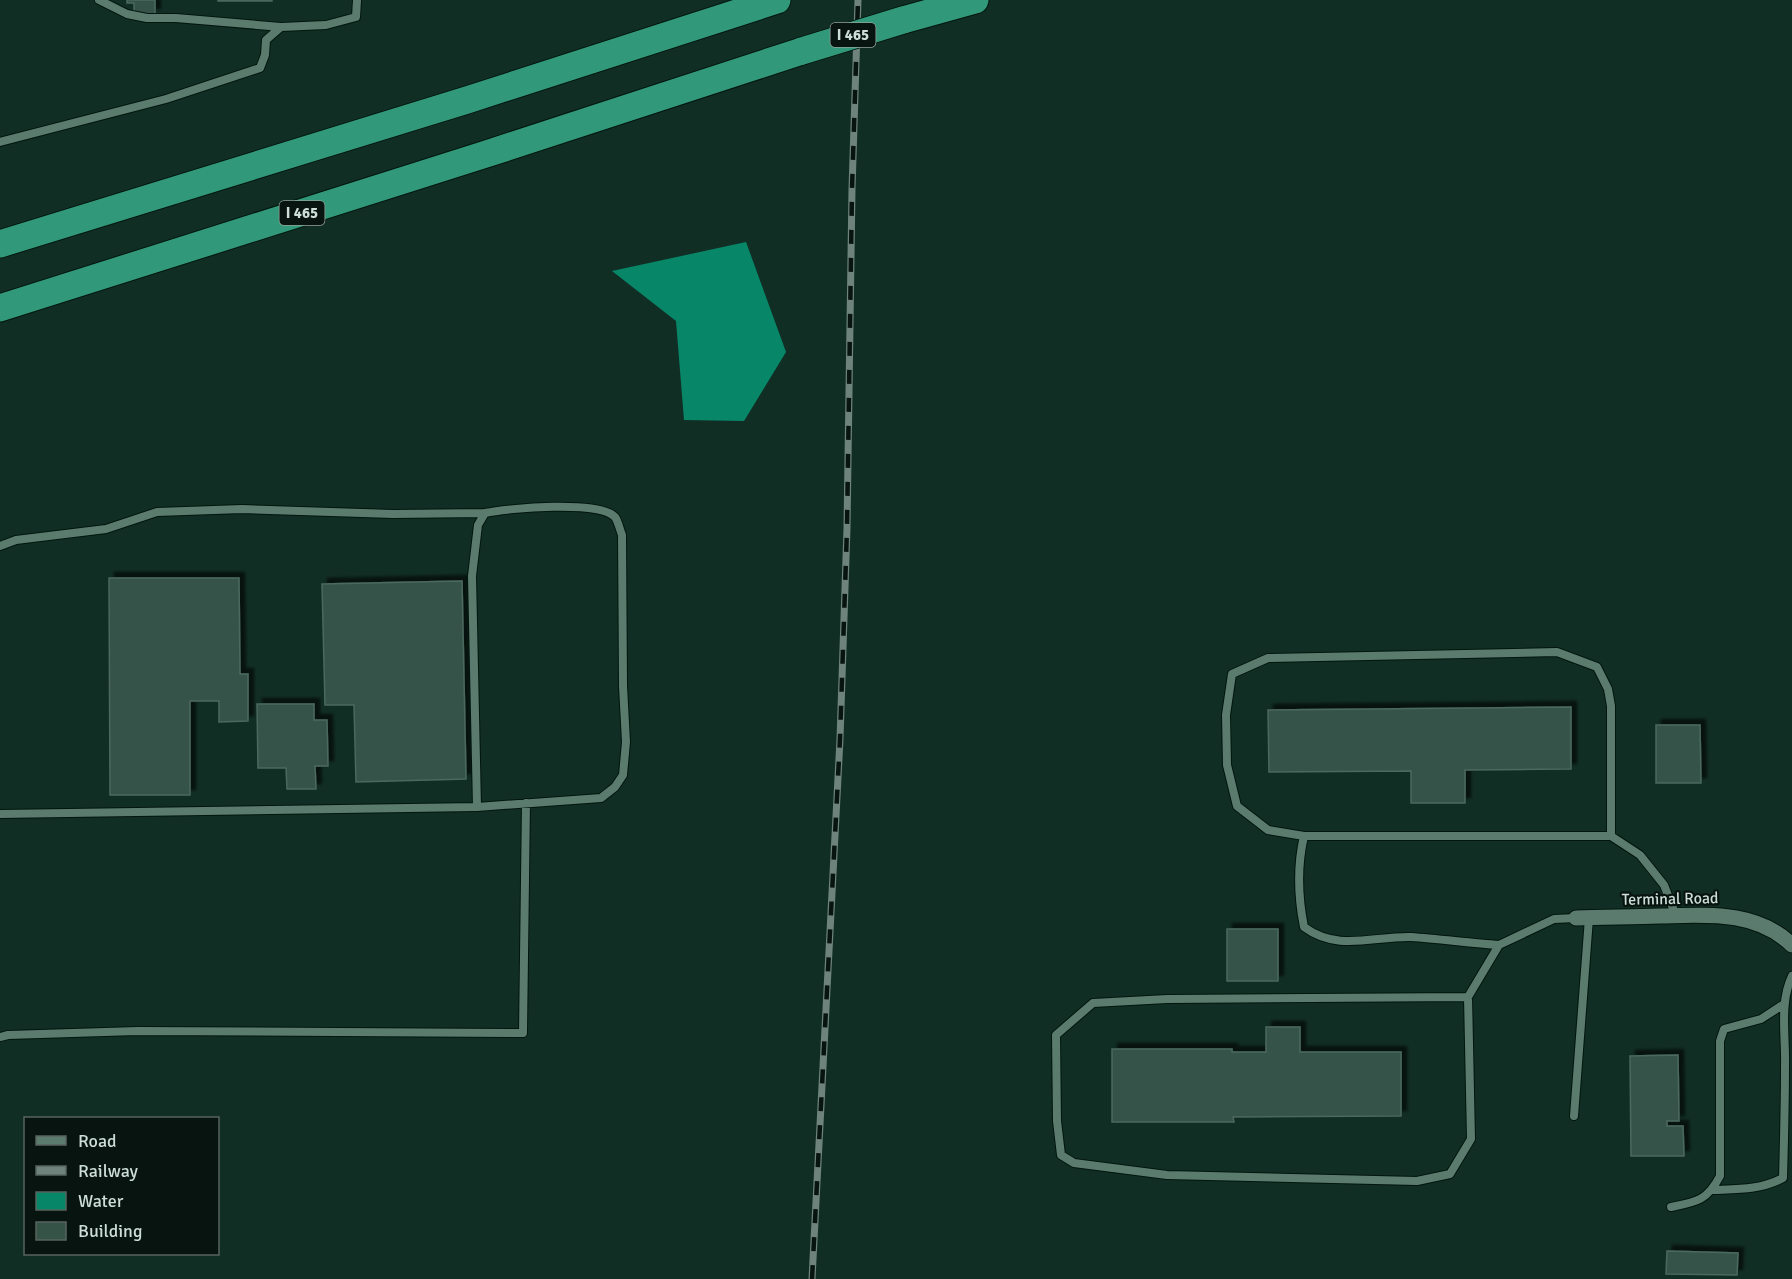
<svg xmlns="http://www.w3.org/2000/svg" width="1792" height="1279" font-family="Signika,sans-serif">
<style>
.water{fill:#078768}
.building{fill:#365348;stroke:#4b695e;stroke-width:1.5;filter:url(#shadow)}
.lines{fill:none;stroke-linecap:round;stroke-linejoin:round}
.lane-casing{stroke:#00160e;stroke-width:10}
.street-casing{stroke:#00160e;stroke-width:17}
.highway-casing{stroke:#00160e;stroke-width:29}
.lane{stroke:#5c7b6f;stroke-width:8}
.street{stroke:#5c7b6f;stroke-width:15}
.highway{stroke:#319879;stroke-width:27}
.rail-casing{stroke:#6d837c;stroke-width:7}
.rail{stroke:#08140f;stroke-width:4.5;stroke-dasharray:14;stroke-linecap:butt}
.highway-bridge-casing{stroke:#00160e;stroke-width:29;stroke-linecap:butt}
.highway-bridge{stroke:#319879;stroke-width:27}
.labels{text-anchor:middle;stroke-width:4.5;stroke-linejoin:round;paint-order:stroke}
.shield{fill:#08140f;stroke:#92a19b;stroke-width:1.5}
.shield-label{font-size:15px;font-weight:bold;fill:#cdddd7}
.street-label{font-size:16px;fill:#cdddd7;stroke:#08140f}
</style>
<defs>
<filter id="shadow"><feDropShadow dx="5.5" dy="-5.5" stdDeviation="1.5" flood-color="#0009"/></filter>
</defs>
<rect width="100%" height="100%" fill="#112e25"/>
<!-- water -->
<path class="water" d="M 746,242 L 786,352 L 744,421 L 684,420 L 676,321 L 612,271 Z"/>
<!-- building -->
<path class="building" d="M 127,0 L 155,0 L 155,14 L 134,14 L 134,3 L 127,3 Z
M 218,0 L 272,0 L 272,1 L 218,1 Z
M 109,578 L 239,578 L 240,674 L 248,674 L 248,721 L 219,722 L 219,701 L 190,701 L 190,795 L 110,795 Z
M 462,581 L 466,779 L 356,782 L 354,705 L 325,705 L 322,584 Z
M 257,704 L 314,704 L 314,720 L 327,720 L 328,766 L 315,766 L 316,789 L 287,789 L 286,768 L 258,768 Z
M 1571,707 L 1571,769 L 1465,770 L 1465,803 L 1411,803 L 1411,771 L 1269,772 L 1268,710 Z
M 1656,725 L 1700,725 L 1701,783 L 1656,783 Z
M 1227,929 L 1278,929 L 1278,981 L 1227,981 Z
M 1266,1027 L 1300,1027 L 1300,1052 L 1401,1052 L 1401,1116 L 1233,1117 L 1234,1122 L 1112,1122 L 1112,1049 L 1232,1049 L 1232,1052 L 1266,1052 Z
M 1678,1055 L 1679,1121 L 1667,1121 L 1667,1126 L 1683,1126 L 1684,1156 L 1631,1156 L 1630,1056 Z
M 1667,1251 L 1738,1253 L 1737,1275 L 1666,1274 Z"/>
<g class="lines">
<!-- lane casing -->
<g class="lane-casing">
<path id="lane" d="M 99,0 L 127,14 L 147,18 L 176,18 L 281,27
M 0,142 L 166,99 L 260,68 L 265,55 L 266,40 L 281,27 L 326,25 L 356,17 L 357,0
M 0,546 L 16,540 L 106,529 L 157,512 L 242,509 L 393,514 L 485,513
M 0,814 L 477,807 L 601,798 L 615,787 L 623,775 L 626,742 L 623,686 L 622,535 C 620,530 618,521 615,517 C 599,500 509,508 485,513 L 478,525 L 472,576 L 477,807
M 1304,836 L 1268,830 L 1237,806 L 1227,765 L 1226,715 L 1232,674 L 1268,658 L 1557,652 L 1597,667 L 1608,689 L 1611,706 L 1611,836
M 1499,945 C 1470,943 1440,939 1411,937 C 1373,936 1338,952 1304,927 C 1298,897 1297,866 1304,836 L 1611,836 L 1640,855 L 1664,885 L 1676,916
M 1468,997 L 1471,1139 L 1450,1174 L 1417,1181 L 1167,1175 L 1074,1163 L 1061,1155 L 1057,1121 L 1056,1035 L 1093,1003 L 1167,999 L 1468,997 L 1499,945 L 1554,919 L 1576,918
M 0,1037 L 8,1035 L 137,1031 L 523,1033 L 526,803
M 1574,1116 L 1589,918
M 1713,1190 C 1738,1189 1760,1190 1783,1178 C 1784,1141 1785,1104 1785,1067 C 1786,1037 1779,1003 1792,976
M 1671,1207 C 1696,1202 1707,1201 1720,1176 L 1720,1041 L 1724,1029 L 1761,1019 L 1784,1004"/>
</g>
<!-- street casing -->
<g class="street-casing">
<path id="street" d="M 1576,918 C 1604,917 1632,917 1660,916 C 1706,915 1756,910 1792,945"/>
</g>
<!-- highway casing -->
<g class="highway-casing">
<path id="highway" d="M 903,20 L 975,0
M 0,244 L 467,100 L 777,0
M 0,308 L 483,155 L 802,51"/>
</g>
<!-- lane -->
<use href="#lane" class="lane"/>
<!-- street -->
<use href="#street" class="street"/>
<!-- highway -->
<use href="#highway" class="highway"/>
<!-- rail casing -->
<g class="rail-casing">
<path id="rail" d="M 812,1279 L 840,739 L 847,528 L 852,189 L 858,0"/>
</g>
<!-- rail -->
<use href="#rail" class="rail"/>
<!-- highway-bridge casing -->
<g class="highway-bridge-casing">
<path id="highway-bridge" d="M 802,51 L 903,20"/>
</g>
<!-- highway-bridge -->
<use href="#highway-bridge" class="highway-bridge"/>
</g>
<g class="labels">
<!-- shield labels -->
<g class="shield">
<rect x="830.5" y="23" width="45" height="24" rx="4.5"/>
<rect x="279.5" y="201" width="45" height="24" rx="4.5"/>
</g>
<g class="shield-label">
<text x="853" y="40">I 465</text>
<text x="302" y="218">I 465</text>
</g>
<!-- street labels -->
<g class="street-label">
<text transform="translate(1670 898) rotate(-1)" y="6">Terminal Road</text>
</g>
</g>
<!-- legend -->
<rect x="24" y="1117" width="195" height="138" fill="#08140f" stroke="#57645f" stroke-width="1.5"/>
<rect x="36" y="1136" width="30" height="9" fill="#5c7b6f" stroke="#57645f" stroke-width="1.5"/>
<text x="78" y="1147" font-size="18" fill="#cdddd7">Road</text>
<rect x="36" y="1166" width="30" height="9" fill="#6d837c" stroke="#57645f" stroke-width="1.5"/>
<text x="78" y="1177" font-size="18" fill="#cdddd7">Railway</text>
<rect x="36" y="1192" width="30" height="18" fill="#078768" stroke="#57645f" stroke-width="1.5"/>
<text x="78" y="1207" font-size="18" fill="#cdddd7">Water</text>
<rect x="36" y="1222" width="30" height="18" fill="#365348" stroke="#57645f" stroke-width="1.5"/>
<text x="78" y="1237" font-size="18" fill="#cdddd7">Building</text>
</svg>
